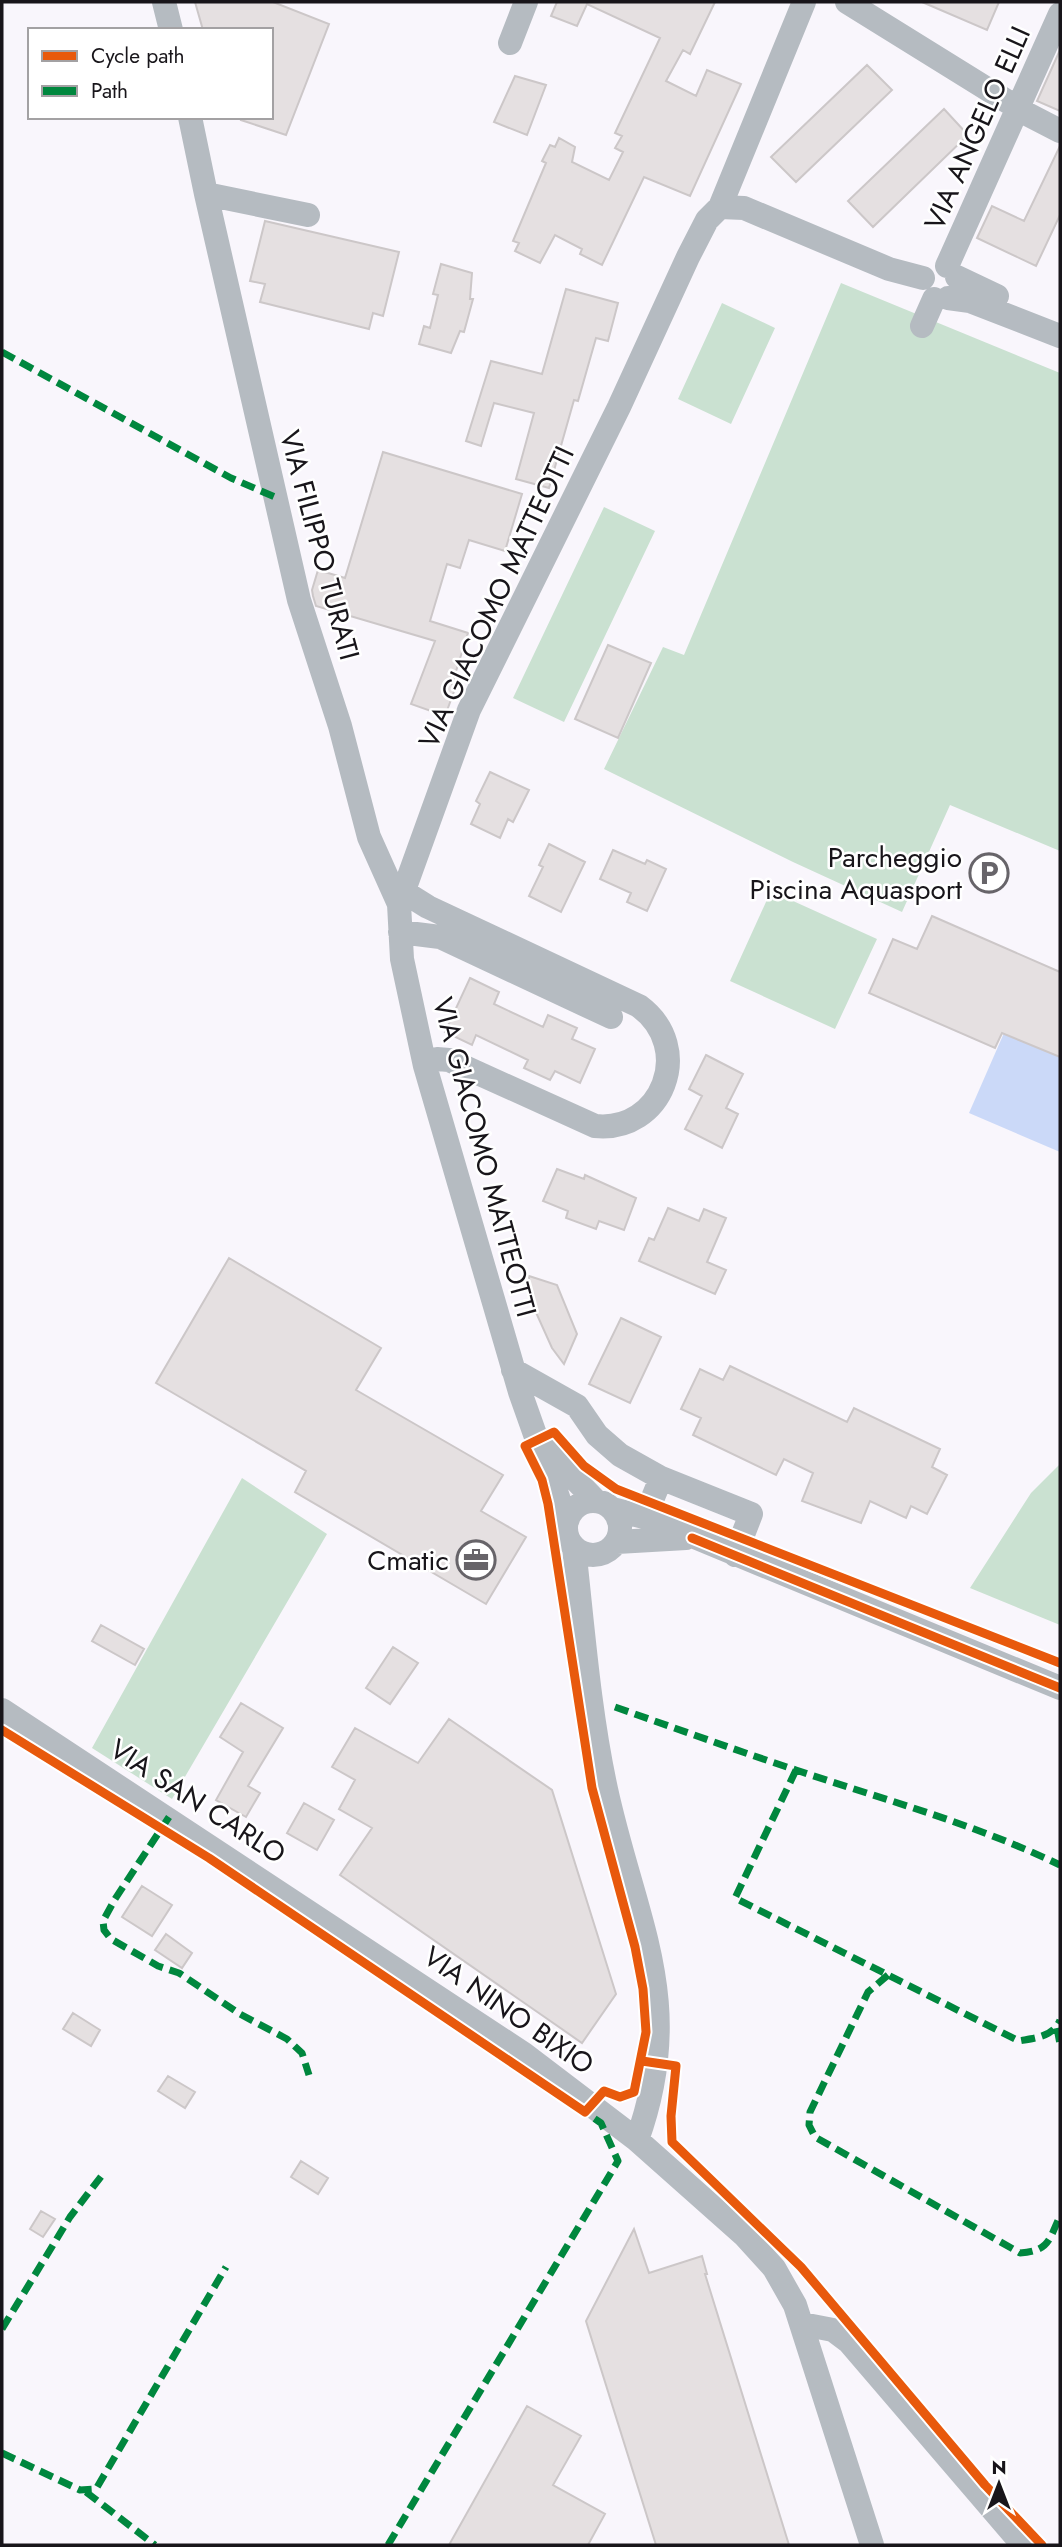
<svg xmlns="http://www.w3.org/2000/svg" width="1062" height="2547" font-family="Jost,sans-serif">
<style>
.green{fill:#cae1d1}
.water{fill:#cbd9f8}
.building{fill:#e5e0e1;stroke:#ccc7c8;stroke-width:2}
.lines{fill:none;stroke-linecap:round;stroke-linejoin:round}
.minor{stroke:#b5bbc1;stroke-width:24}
.quiet{stroke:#00873e;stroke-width:7;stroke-dasharray:14 7;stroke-linecap:butt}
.cycleway-casing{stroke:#fff;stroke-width:13}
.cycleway{stroke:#e8590c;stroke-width:9}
.labels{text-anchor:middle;stroke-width:5;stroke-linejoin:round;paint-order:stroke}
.street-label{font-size:28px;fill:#18151a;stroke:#fff}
.poi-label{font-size:28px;fill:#18151a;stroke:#fff;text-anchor:end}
</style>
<rect width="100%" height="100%" fill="#f9f6fc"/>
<!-- green -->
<path class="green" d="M 841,283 L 1060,373 L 1060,851 L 950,805 L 902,912 L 793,862 L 604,769 L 663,647 L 684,655 Z
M 722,303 L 775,328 L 731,424 L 678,399 Z
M 604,507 L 655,531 L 564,722 L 513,698 Z
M 771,891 L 877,939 L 835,1029 L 730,981 Z
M 1060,1464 L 1060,1625 L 970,1588 L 1031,1493 Z
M 242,1478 L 327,1534 L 172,1799 L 92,1748 Z"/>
<!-- water -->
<path class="water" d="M 1004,1033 L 1060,1057 L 1060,1152 L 969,1113 Z"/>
<!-- building -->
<path class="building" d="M 195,2 L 273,2 L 329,24 L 286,135 L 241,120 L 242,117 L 271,117 L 271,30 L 203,30 Z
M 557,2 L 715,2 L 690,54 L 683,50 L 666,81 L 696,96 L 707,70 L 741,84 L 690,196 L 644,177 L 602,265 L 580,254 L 582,249 L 555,235 L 540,263 L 515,251 L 519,243 L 513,241 L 546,163 L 542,161 L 550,145 L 555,147 L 559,138 L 575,147 L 572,162 L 609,180 L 623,152 L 615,148 L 622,136 L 615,133 L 660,38 L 587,4 L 577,26 L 551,16 Z
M 922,2 L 999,2 L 987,30 Z
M 1060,50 L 1060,111 L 1037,101 Z
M 867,65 L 892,90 L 796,182 L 771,157 Z
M 515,76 L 546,85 L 527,135 L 494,122 Z
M 944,109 L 968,135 L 873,227 L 848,201 Z
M 1060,146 L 1060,215 L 1036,266 L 977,238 L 992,206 L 1024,221 Z
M 265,221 L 399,252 L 383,316 L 373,313 L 369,329 L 260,302 L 265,284 L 250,281 Z
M 441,264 L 472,273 L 470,299 L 473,299 L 464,332 L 460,331 L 451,353 L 419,344 L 424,326 L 430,328 L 438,295 L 433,294 Z
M 566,289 L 618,303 L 608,341 L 596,338 L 578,401 L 574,400 L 549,488 L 516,479 L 534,413 L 494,403 L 481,446 L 466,441 L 491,361 L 542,374 Z
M 383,452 L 522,494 L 505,551 L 469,540 L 460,568 L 447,564 L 430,621 L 468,633 L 452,684 L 456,686 L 445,716 L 411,704 L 435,641 L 316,606 L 313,596 L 312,590 L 318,570 L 345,578 Z
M 608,645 L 651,663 L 618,738 L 575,719 Z
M 490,772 L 529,790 L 513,822 L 508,819 L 500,838 L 471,824 L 480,804 L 476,801 Z
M 549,844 L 585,862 L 561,912 L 529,896 L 543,867 L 539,865 Z
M 613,850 L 645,864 L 647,860 L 666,869 L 647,911 L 627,902 L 631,893 L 600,879 Z
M 932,916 L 1060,972 L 1060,1057 L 1002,1033 L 995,1048 L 869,993 L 893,939 L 917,949 Z
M 470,978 L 499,992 L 494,1004 L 543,1027 L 548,1015 L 577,1028 L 572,1039 L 595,1049 L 580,1083 L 555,1071 L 550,1080 L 524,1068 L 528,1060 L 476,1035 L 472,1045 L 445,1032 Z
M 706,1055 L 743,1074 L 726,1108 L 738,1114 L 722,1148 L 685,1129 L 702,1096 L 689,1089 Z
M 557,1169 L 584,1179 L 585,1175 L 636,1198 L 624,1230 L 599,1221 L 596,1229 L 566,1218 L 568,1211 L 543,1201 Z
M 668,1208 L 699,1221 L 704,1209 L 726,1218 L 707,1262 L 726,1270 L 715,1294 L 639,1261 L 649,1238 L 654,1240 Z
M 229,1258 L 381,1348 L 356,1390 L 503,1475 L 481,1511 L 526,1537 L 486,1604 L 295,1492 L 306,1471 L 156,1383 Z
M 529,1276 L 557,1285 L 577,1334 L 564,1364 L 552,1348 L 529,1297 Z
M 621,1318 L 661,1337 L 630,1403 L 589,1384 Z
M 730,1366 L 847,1422 L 854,1408 L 940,1449 L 932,1467 L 947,1475 L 927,1514 L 911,1506 L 906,1518 L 870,1501 L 861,1523 L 802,1501 L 813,1473 L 784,1459 L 776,1475 L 693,1435 L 701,1418 L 681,1409 L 700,1369 L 723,1380 Z
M 101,1625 L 144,1649 L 135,1665 L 92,1641 Z
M 393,1647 L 418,1663 L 390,1704 L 366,1688 Z
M 241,1703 L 283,1728 L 248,1786 L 260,1793 L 246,1817 L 216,1800 L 243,1752 L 220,1737 Z
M 449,1719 L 552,1790 L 616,1994 L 582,2043 L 340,1875 L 372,1828 L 339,1809 L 355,1780 L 332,1767 L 355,1728 L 418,1763 Z
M 304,1803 L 334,1820 L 317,1850 L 287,1833 Z
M 142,1886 L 172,1905 L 152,1936 L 122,1917 Z
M 166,1934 L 192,1953 L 182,1968 L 155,1950 Z
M 73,2013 L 100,2030 L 91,2046 L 63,2029 Z
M 168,2076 L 195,2092 L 185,2108 L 158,2091 Z
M 301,2161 L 328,2178 L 318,2194 L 291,2177 Z
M 41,2211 L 55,2219 L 43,2237 L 30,2229 Z
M 634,2229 L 649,2273 L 702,2256 L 707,2274 L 705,2274 L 789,2545 L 656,2545 L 586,2321 Z
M 527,2406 L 581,2436 L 553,2485 L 605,2514 L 588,2545 L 449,2545 Z"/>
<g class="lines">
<!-- minor -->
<path class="minor" d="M 164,2 L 171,30
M 847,2 L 1029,115 L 1060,131
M 510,43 L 526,2
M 190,117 L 206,194 L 308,215
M 206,194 L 299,600 L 340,726 L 369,837 L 399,904
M 720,207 L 744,208 L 889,269 L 923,278
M 947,266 L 1060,14
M 957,277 L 997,296
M 948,298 L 970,301 L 1060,336
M 922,326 L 934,299
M 404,892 L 428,907 L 639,1006 C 696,1048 662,1133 595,1126 L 449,1060 L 437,1059 L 425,1066
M 400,932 L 440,937 L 611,1017
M 513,1370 L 577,1406 L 597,1435 L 620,1455 L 661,1478 L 751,1514 L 735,1555
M 543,1452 L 566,1521
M 595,1500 L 537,1440 L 520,1392 L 425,1066 L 402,959 L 399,904 L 469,710 L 619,407 L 688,257 L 707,220 L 720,207 L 804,2
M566 1528a27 27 0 1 1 54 0a27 27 0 1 1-54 0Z
M 613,1509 L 651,1519 L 1060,1688
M 645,1517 L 661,1478
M 617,1542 L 686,1538
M 574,1548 C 583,1628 589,1711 606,1789 C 635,1922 687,2001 637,2140
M 2,1710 L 524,2054 L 637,2140 L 744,2235 L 774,2268 L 795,2305 L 872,2545
M 802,2324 L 833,2330 L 849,2342 L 1023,2545"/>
<!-- quiet -->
<path class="quiet" d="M 2,352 L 231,478 L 275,497
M 615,1707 C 675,1728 735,1750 796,1770 C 885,1800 975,1824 1060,1865
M 796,1770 L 735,1898 L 1019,2041 C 1035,2038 1053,2037 1060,2020
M 169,1817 L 115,1899 L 103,1921 L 104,1930 L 111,1939 L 158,1966 L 179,1973 L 240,2014 L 287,2039 L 302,2053 L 309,2075
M 888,1975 L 868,1992 L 810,2112 L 809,2125 L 815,2137 L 1020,2253 C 1049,2251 1049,2240 1060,2216
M 1057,2028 L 1060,2044
M 2,2329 L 70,2217 L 103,2174
M 2,2453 L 80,2490 L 96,2489 L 226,2267
M 86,2492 L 155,2545
M 388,2545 L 618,2161 L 601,2123 L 585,2112"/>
<!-- cycleway casing -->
<g class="cycleway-casing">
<path id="cycleway" d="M 692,1538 L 1060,1688
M 2,1730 L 209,1858 L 585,2112 L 604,2091 L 620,2097 L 634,2092 L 646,2032 L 643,1989 L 635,1947 L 592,1788 L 548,1504 L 542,1480 L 525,1446 L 554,1432 L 584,1466 L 616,1489 L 1060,1663
M 642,2061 L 676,2066 L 671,2116 L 672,2142 L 801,2267 L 985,2485 L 1042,2545"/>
</g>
<!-- cycleway -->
<use href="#cycleway" class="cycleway"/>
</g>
<!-- icons -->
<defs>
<g id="parking-ring" transform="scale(2.0125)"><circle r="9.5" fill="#fff" stroke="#676469" stroke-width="1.5"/><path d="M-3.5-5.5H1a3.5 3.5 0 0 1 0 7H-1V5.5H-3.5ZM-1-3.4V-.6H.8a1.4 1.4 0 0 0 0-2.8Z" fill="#676469"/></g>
<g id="office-ring" transform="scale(2.0125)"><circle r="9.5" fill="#fff" stroke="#676469" stroke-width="1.5"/><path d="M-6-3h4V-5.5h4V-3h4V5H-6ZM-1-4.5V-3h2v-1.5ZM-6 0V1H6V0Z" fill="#676469"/></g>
</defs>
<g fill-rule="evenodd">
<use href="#parking-ring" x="989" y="873"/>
<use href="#office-ring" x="476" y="1560"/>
</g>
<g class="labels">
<!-- street labels -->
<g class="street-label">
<text transform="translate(977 128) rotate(-66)" y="10">VIA ANGELO ELLI</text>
<text transform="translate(320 545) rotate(75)" y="10">VIA FILIPPO TURATI</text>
<text transform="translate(496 597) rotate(-65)" y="10">VIA GIACOMO MATTEOTTI</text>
<text transform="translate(485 1157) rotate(75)" y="10">VIA GIACOMO MATTEOTTI</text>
<text transform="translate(198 1801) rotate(33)" y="10">VIA SAN CARLO</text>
<text transform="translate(509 2010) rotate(35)" y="10">VIA NINO BIXIO</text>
</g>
<!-- poi labels -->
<g class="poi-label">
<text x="962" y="867">Parcheggio<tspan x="962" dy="32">Piscina Aquasport</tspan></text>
<text x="449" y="1570">Cmatic</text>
</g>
</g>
<!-- border -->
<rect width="1062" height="2547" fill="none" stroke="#18151a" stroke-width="7"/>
<!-- legend -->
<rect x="28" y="28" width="245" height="91" fill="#ffffff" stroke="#a3a1a3" stroke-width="2"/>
<rect x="42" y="51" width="35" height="10" fill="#e8590c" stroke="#a3a1a3" stroke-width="2"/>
<text x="91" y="63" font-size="21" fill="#18151a">Cycle path</text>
<rect x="42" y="86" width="35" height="10" fill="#00873e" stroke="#a3a1a3" stroke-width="2"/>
<text x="91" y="98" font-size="21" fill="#18151a">Path</text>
<!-- north arrow -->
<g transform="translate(999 2484)" stroke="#ffffff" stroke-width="5" paint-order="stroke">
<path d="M0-5L12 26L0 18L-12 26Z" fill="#18151a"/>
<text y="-10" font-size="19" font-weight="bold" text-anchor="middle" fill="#18151a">N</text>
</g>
</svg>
